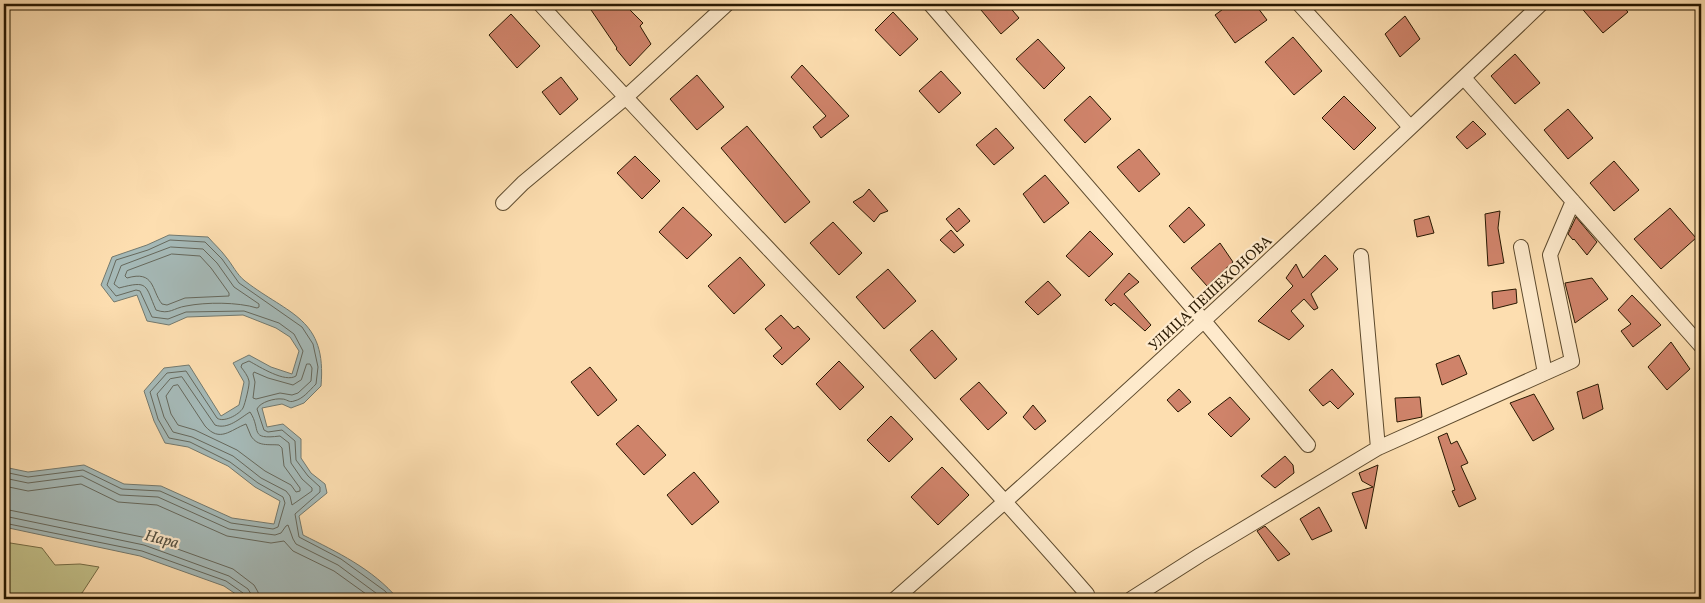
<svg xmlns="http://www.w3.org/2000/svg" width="1705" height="603" font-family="Vollkorn,serif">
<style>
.green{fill:#c2c089;stroke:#756c45}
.water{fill:#a5b9b7;stroke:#73796e}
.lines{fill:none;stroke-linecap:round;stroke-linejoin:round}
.shore{stroke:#66685c;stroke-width:1}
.building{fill:#cf836a;stroke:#281801}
.minor-casing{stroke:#5d4a2d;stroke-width:16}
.minor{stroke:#feeacc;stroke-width:14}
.labels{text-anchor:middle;stroke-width:4.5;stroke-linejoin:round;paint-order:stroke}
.street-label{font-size:15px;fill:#281801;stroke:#feeacc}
.water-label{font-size:16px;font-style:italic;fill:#545041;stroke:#feeacc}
</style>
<rect width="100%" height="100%" fill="#fddeb0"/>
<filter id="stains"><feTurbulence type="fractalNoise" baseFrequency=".004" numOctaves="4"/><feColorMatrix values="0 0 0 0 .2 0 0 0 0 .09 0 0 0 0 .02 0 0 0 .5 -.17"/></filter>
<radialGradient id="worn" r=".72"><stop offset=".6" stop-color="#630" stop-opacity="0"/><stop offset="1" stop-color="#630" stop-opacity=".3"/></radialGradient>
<!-- green -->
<path class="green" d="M 4,542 L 42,548 L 55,565 L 80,564 L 99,567 L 82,593 L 61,599 L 4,599 Z"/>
<!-- water -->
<path class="water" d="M 169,235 L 208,237 C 214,244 221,250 226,257 C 232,264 237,275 245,281 C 289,315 327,318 321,386 L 304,403 L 291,408 L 282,404 L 262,408 L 267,427 L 283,424 L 301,439 L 301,458 L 311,473 L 325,484 L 327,493 L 299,516 L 303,535 C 337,552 373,569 398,599 L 243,599 L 224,586 L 140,556 L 4,527 L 4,467 L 28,472 L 84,465 L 124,484 L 161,486 L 232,518 L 274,524 L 280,501 L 255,487 L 228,466 L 188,447 L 165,443 L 154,421 L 144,391 L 164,368 L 189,365 L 221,416 L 239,405 L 244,382 L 233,363 L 249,355 L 271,367 L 292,374 L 299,351 L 290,337 L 276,328 L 243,315 L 187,317 L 169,325 L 147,321 L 137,295 L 114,302 L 101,285 L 112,257 L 147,245 Z"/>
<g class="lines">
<!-- shore -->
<path class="shore" d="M 171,247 L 203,249 L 217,263 L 234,287 L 259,304 L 259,307 L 257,308 C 238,302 206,302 186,306 C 173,308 170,315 156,310 C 145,285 149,280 119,288 L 114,284 L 121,266 Z
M 172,254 L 200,256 L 211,268 L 229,293 L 229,296 L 185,298 L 167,305 L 162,304 C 151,290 155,270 127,278 L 125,276 L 127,271 Z
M 307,364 L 310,364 L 312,368 L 311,381 L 298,393 L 292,395 L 280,393 L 256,399 L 253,398 L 255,382 L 253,374 L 254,372 L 268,378 L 293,385 L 301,380 Z
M 182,377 L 215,425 C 228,430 240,418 250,412 C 262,430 248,440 280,436 L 289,443 L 291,463 L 302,479 L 312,488 L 312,491 L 292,505 L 290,496 L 286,491 L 261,478 L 233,456 L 192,437 L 173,432 L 164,417 L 157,394 L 170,379 Z
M 178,385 L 205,426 C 220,443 230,430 246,424 C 248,428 249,432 251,436 C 258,447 268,444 279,445 L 282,448 L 284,466 L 300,488 L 300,491 L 296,492 L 291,485 L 265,471 L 237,450 L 195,430 L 178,425 L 171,414 L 166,396 L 173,386 Z
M 4,472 L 28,477 L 83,470 L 122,489 L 160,491 L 231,523 L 273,529 L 278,527 L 285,503 L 283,497 L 258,483 L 230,462 L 190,442 L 169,438 L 158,419 L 150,392 L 167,373 L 186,371 L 217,418 C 223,423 239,415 243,408 C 245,404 250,384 249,381 C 248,376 244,371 241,367 L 242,364 L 249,361 C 260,367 285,383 296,376 L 303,351 L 294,334 L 279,323 L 244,311 L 186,312 L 168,319 L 152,317 L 140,291 L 136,290 L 116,296 L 107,285 L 116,260 L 148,250 L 170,240 L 205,242 L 222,259 L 239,283 L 302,327 L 313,344 L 318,367 L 316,384 C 309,391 303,399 294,401 C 289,403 287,399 282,399 C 275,398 260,402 257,409 L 264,430 L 268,432 L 282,430 L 295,441 L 296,460 L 308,476 L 320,487 L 320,492 L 295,514 L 299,537 L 341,559 L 385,591 L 392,599
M 4,478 L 28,483 L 82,476 L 120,495 L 158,497 L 229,529 L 275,535 L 281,533 L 286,526 L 288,525 L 293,539 L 296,544 L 338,565 L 384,599
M 4,486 L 28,491 L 81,484 L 118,502 L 157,505 L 227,536 L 271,543 L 284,541 L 293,551 L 334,571 L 373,599
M 4,509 L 147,538 L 233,569 L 254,585 L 258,592 L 259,599
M 4,516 L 144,545 L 229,576 L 248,589 L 251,594 L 251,599
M 4,523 L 142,551 L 226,581 L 243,593 L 245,599"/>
</g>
<!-- building -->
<path class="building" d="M 587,4 L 624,4 L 643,23 L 640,26 L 651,44 L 630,66 L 616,49 L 617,48 Z
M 976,4 L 1007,4 L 1019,18 L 1001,34 Z
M 1230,4 L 1255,4 L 1267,20 L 1235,43 L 1215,15 Z
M 1578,4 L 1621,4 L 1628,12 L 1603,33 Z
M 893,12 L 918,39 L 900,56 L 875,30 Z
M 511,14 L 540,46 L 517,68 L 489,35 Z
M 1405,16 L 1420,39 L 1400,57 L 1385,34 Z
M 1293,37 L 1322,71 L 1294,95 L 1265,62 Z
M 1038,39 L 1065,68 L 1044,89 L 1016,59 Z
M 1515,54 L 1540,83 L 1515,104 L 1491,76 Z
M 802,65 L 849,116 L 821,138 L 813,127 L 826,116 L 791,77 Z
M 941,71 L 961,93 L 939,113 L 919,91 Z
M 697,75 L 724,107 L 697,130 L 670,99 Z
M 561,77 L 578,99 L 560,115 L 542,92 Z
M 1090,96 L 1111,119 L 1085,143 L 1064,120 Z
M 1344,96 L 1376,128 L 1354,150 L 1322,118 Z
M 1568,109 L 1593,138 L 1568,159 L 1544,130 Z
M 1473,121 L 1486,134 L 1467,149 L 1456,137 Z
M 747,126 L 810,202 L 785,223 L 721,148 Z
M 996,128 L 1014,148 L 994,165 L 976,145 Z
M 1139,149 L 1160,174 L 1139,192 L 1117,167 Z
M 635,156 L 660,181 L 642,199 L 617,173 Z
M 1614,161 L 1639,190 L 1614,211 L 1590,183 Z
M 1045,175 L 1069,203 L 1044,223 L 1023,194 Z
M 869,189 L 888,211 L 880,214 L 874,222 L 853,202 L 863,196 Z
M 683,207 L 712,235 L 687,259 L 659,232 Z
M 1189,207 L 1205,225 L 1184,243 L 1169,226 Z
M 959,208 L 970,221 L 957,232 L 946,219 Z
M 1670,208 L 1696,238 L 1661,269 L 1634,239 Z
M 1500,211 L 1498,228 L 1504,263 L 1488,266 L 1485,214 Z
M 1429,216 L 1434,233 L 1417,237 L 1414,220 Z
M 1576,217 L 1597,242 L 1587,255 L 1574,239 L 1573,240 L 1568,234 Z
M 833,222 L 862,253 L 839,275 L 810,243 Z
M 951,230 L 964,245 L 954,253 L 940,240 Z
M 1090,231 L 1113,254 L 1089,277 L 1066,256 Z
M 1220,243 L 1233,262 L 1207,286 L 1191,268 Z
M 1325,255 L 1338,269 L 1311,294 L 1318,308 L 1314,310 L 1304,299 L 1291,311 L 1304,326 L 1289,340 L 1258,321 L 1293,286 L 1286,278 L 1296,264 L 1303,278 Z
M 740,257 L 765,285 L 734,314 L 708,286 Z
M 888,269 L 916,301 L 884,329 L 856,297 Z
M 1129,273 L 1139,282 L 1124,294 L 1151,325 L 1145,331 L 1114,303 L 1111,306 L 1105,300 Z
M 1592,278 L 1608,299 L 1575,323 L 1565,283 Z
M 1048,281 L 1061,295 L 1038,315 L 1025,302 Z
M 1516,289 L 1517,303 L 1493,309 L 1492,292 Z
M 1632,295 L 1661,325 L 1633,347 L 1621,331 L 1631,324 L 1618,310 Z
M 781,315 L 794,329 L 798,326 L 810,339 L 782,365 L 773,356 L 782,348 L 765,329 Z
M 932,330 L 957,359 L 935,379 L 910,350 Z
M 1671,342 L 1690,369 L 1667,390 L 1648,367 Z
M 1459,355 L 1467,374 L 1442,385 L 1436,364 Z
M 839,361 L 864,387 L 840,410 L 816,384 Z
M 590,367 L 617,400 L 598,416 L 571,382 Z
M 1332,369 L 1354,394 L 1338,409 L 1330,401 L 1323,406 L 1309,390 Z
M 979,382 L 1007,413 L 988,430 L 960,399 Z
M 1598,384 L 1603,409 L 1583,419 L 1577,392 Z
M 1179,389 L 1191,402 L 1178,412 L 1167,400 Z
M 1534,394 L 1554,429 L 1533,441 L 1510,403 Z
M 1230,397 L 1250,419 L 1231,437 L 1208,414 Z
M 1420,397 L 1422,417 L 1397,422 L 1395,398 Z
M 1033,405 L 1046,421 L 1035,430 L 1023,417 Z
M 891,416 L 913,439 L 889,462 L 867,440 Z
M 638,425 L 666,455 L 644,475 L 616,444 Z
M 1447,433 L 1451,444 L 1457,441 L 1468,463 L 1461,466 L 1476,499 L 1459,507 L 1452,491 L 1455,490 L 1438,437 Z
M 1285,456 L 1293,465 L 1294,473 L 1275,488 L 1261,476 Z
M 1378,465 L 1374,487 L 1366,529 L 1352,493 L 1373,487 L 1362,481 L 1359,473 Z
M 942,467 L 969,495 L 938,525 L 911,497 Z
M 694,472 L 719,502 L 692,525 L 667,495 Z
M 1319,507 L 1332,531 L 1312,540 L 1300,519 Z
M 1265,526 L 1290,554 L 1278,561 L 1257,531 Z"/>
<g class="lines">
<!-- minor casing -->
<g class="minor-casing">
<path id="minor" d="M 540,4 C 720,203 911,392 1087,594
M 930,4 L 1204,321 L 1308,445
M 1299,4 L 1410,127
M 1464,78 L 1701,346
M 503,203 L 523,183 L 625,98 L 727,4
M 1521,247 L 1545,373
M 1361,256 L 1378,448
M 895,599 C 1041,471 1184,340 1326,207 C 1398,139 1470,72 1541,4
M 1131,599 L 1200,555 L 1378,448 L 1572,361 L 1550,255 L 1573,201"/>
</g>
<!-- minor -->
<use href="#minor" class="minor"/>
</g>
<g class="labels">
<!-- street labels -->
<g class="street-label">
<text transform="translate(1210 293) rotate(-43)" y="5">УЛИЦА ПЕШЕХОНОВА</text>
</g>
<!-- water labels -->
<g class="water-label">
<text transform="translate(162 538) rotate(14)" y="6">Нара</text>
</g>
</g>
<!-- margin -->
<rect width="1705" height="603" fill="none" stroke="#fddeb0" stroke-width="20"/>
<rect x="5" y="5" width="1695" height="593" fill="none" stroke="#281801" stroke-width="2.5"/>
<rect x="10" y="10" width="1685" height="583" fill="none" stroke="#281801"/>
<rect width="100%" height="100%" filter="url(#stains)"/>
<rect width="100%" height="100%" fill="url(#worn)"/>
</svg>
